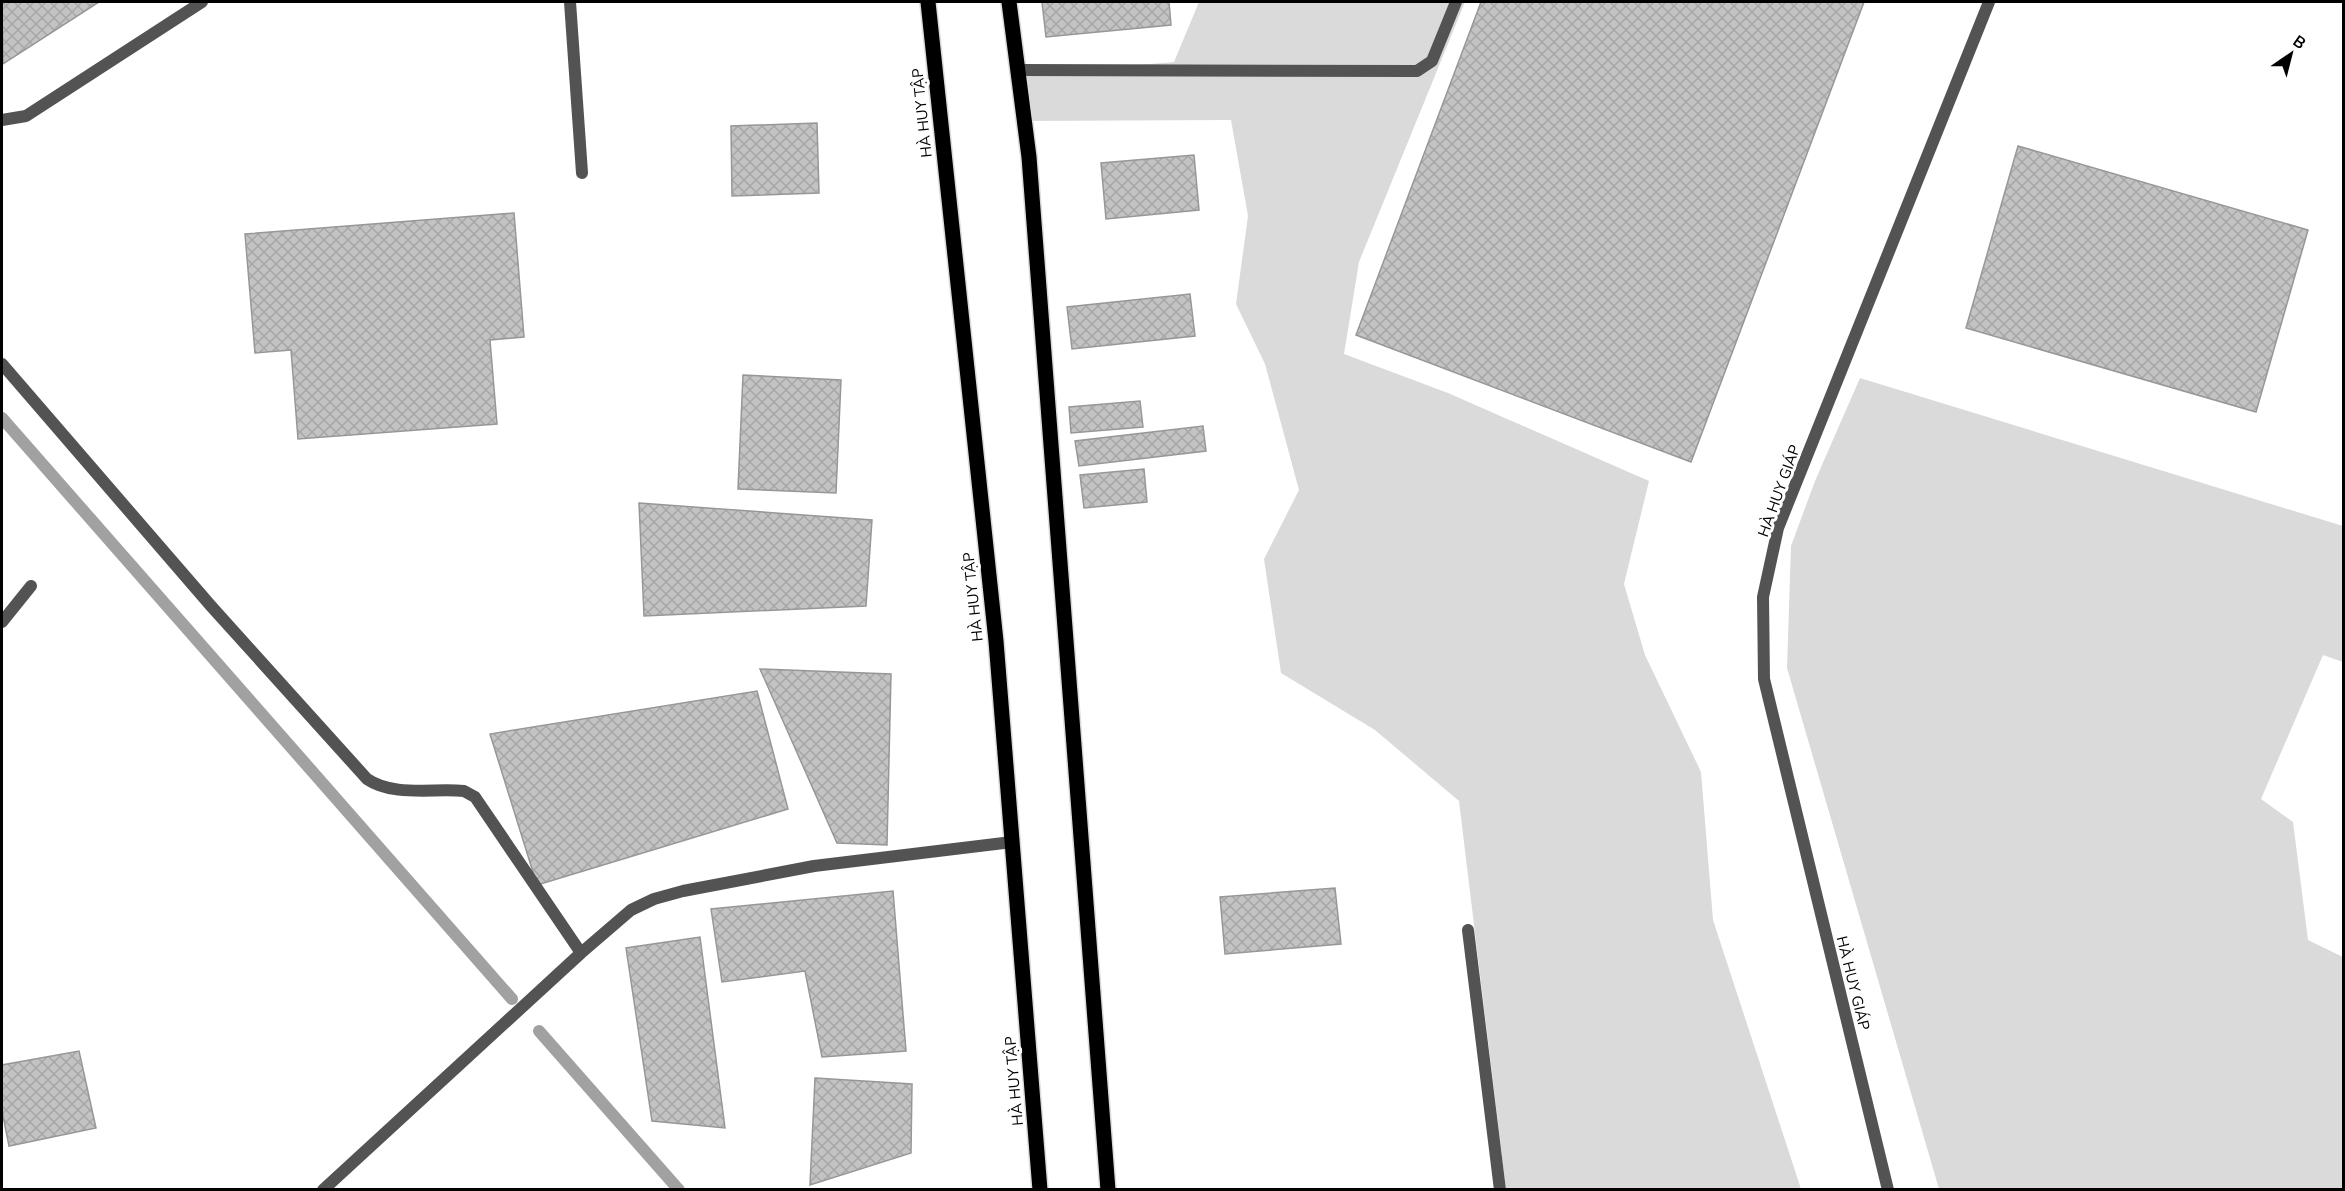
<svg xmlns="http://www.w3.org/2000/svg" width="2345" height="1191" font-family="'Nunito Sans',sans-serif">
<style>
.grass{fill:#dadada}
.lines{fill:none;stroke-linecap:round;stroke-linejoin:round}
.stream{stroke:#a1a1a1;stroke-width:12}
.building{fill:url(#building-cross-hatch);stroke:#979797;stroke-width:1.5}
.primary-casing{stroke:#dbdbdb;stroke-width:18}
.service{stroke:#535353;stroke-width:12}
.minor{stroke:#535353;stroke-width:12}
.primary{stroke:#000;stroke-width:15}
.labels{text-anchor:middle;stroke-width:6;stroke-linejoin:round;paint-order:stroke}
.street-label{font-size:15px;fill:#000;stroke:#fff}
</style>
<defs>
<pattern id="building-cross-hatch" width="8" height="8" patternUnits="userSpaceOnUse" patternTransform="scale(1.5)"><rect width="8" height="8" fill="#c3c3c3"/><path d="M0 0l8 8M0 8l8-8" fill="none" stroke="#a6a6a6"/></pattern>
</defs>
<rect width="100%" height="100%" fill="#fff"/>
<!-- grass -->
<path class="grass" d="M 1199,2 L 1465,2 L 1359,262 L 1344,354 L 1448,393 L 1649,481 L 1624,584 L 1645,655 L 1701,772 L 1713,920 L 1801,1189 L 1506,1189 L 1459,801 L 1375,730 L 1281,673 L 1264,559 L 1299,490 L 1265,364 L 1236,304 L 1248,216 L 1231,120 L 1015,121 L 1016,75 L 1174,62 Z
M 1860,378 L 2343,526 L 2343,662 L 2323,655 L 2261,799 L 2293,822 L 2308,940 L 2343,957 L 2343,1189 L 1939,1189 L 1787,668 L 1791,546 L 1815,481 Z"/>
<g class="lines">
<!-- stream -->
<path class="stream" d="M 2,418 L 512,999
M 539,1031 L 679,1190"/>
</g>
<!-- building -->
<path class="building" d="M 2,2 L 99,2 L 3,64 Z
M 1042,2 L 1169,2 L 1171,25 L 1046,37 Z
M 1481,2 L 1864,2 L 1691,462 L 1356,335 Z
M 817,123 L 819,193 L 732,196 L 731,126 Z
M 2018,146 L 2308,230 L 2256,412 L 1966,328 Z
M 1194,155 L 1199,210 L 1106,219 L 1101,163 Z
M 514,213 L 524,337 L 490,340 L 497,424 L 298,439 L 291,350 L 255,353 L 245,234 Z
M 1190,294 L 1195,336 L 1072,349 L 1067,307 Z
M 743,375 L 841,380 L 836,493 L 738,489 Z
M 1140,401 L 1143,427 L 1071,433 L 1069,407 Z
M 1203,426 L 1206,451 L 1079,466 L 1075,441 Z
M 1144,469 L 1147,502 L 1084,508 L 1080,475 Z
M 639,503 L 872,520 L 866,606 L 644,616 Z
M 760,669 L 891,674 L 887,845 L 837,843 Z
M 757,691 L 788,809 L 537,885 L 490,734 Z
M 1335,888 L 1341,944 L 1225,954 L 1220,897 Z
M 893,891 L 906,1051 L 822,1057 L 805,971 L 722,982 L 711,909 Z
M 700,937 L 725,1128 L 652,1121 L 626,948 Z
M 79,1051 L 96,1128 L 9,1146 L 2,1111 L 2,1065 Z
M 815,1078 L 912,1084 L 911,1153 L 810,1185 Z"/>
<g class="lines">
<!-- primary casing -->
<g class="primary-casing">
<path id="primary" d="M 928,2 L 996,641 L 1040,1190
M 1009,2 L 1029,157 L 1108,1190"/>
</g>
<!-- service -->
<path class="service" d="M 570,2 L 582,173
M 2,120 L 26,116 L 202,2"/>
<!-- minor -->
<path class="minor" d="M 1018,70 L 1417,71 L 1432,61 L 1456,2
M 2,364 L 211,606 L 367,779 C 393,797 434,788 464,791 L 475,797 L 581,953
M 2,622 L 31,586
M 1468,930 L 1500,1190
M 323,1190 L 581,953 L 631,910 L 654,899 L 683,891 L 814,866 L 1012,842
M 1888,1190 L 1764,679 L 1763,597 L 1778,528 L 1989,2"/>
<!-- primary -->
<use href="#primary" class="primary"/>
</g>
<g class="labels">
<!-- street labels -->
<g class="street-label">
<text transform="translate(922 113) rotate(-96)" y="5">HÀ HUY TẬP</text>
<text transform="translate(1779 491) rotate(-70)" y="5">HÀ HUY GIÁP</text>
<text transform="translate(973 597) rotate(-96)" y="5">HÀ HUY TẬP</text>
<text transform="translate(1853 983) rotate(76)" y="5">HÀ HUY GIÁP</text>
<text transform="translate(1014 1081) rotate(-95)" y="5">HÀ HUY TẬP</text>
</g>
</g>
<!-- border -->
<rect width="2345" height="1191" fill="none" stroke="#000000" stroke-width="6"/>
<!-- north arrow -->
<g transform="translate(2291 54) rotate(35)" stroke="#ffffff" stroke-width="4.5" paint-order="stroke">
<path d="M0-4.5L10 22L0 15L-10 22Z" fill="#000000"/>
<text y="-9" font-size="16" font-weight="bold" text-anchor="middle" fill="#000000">B</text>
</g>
</svg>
